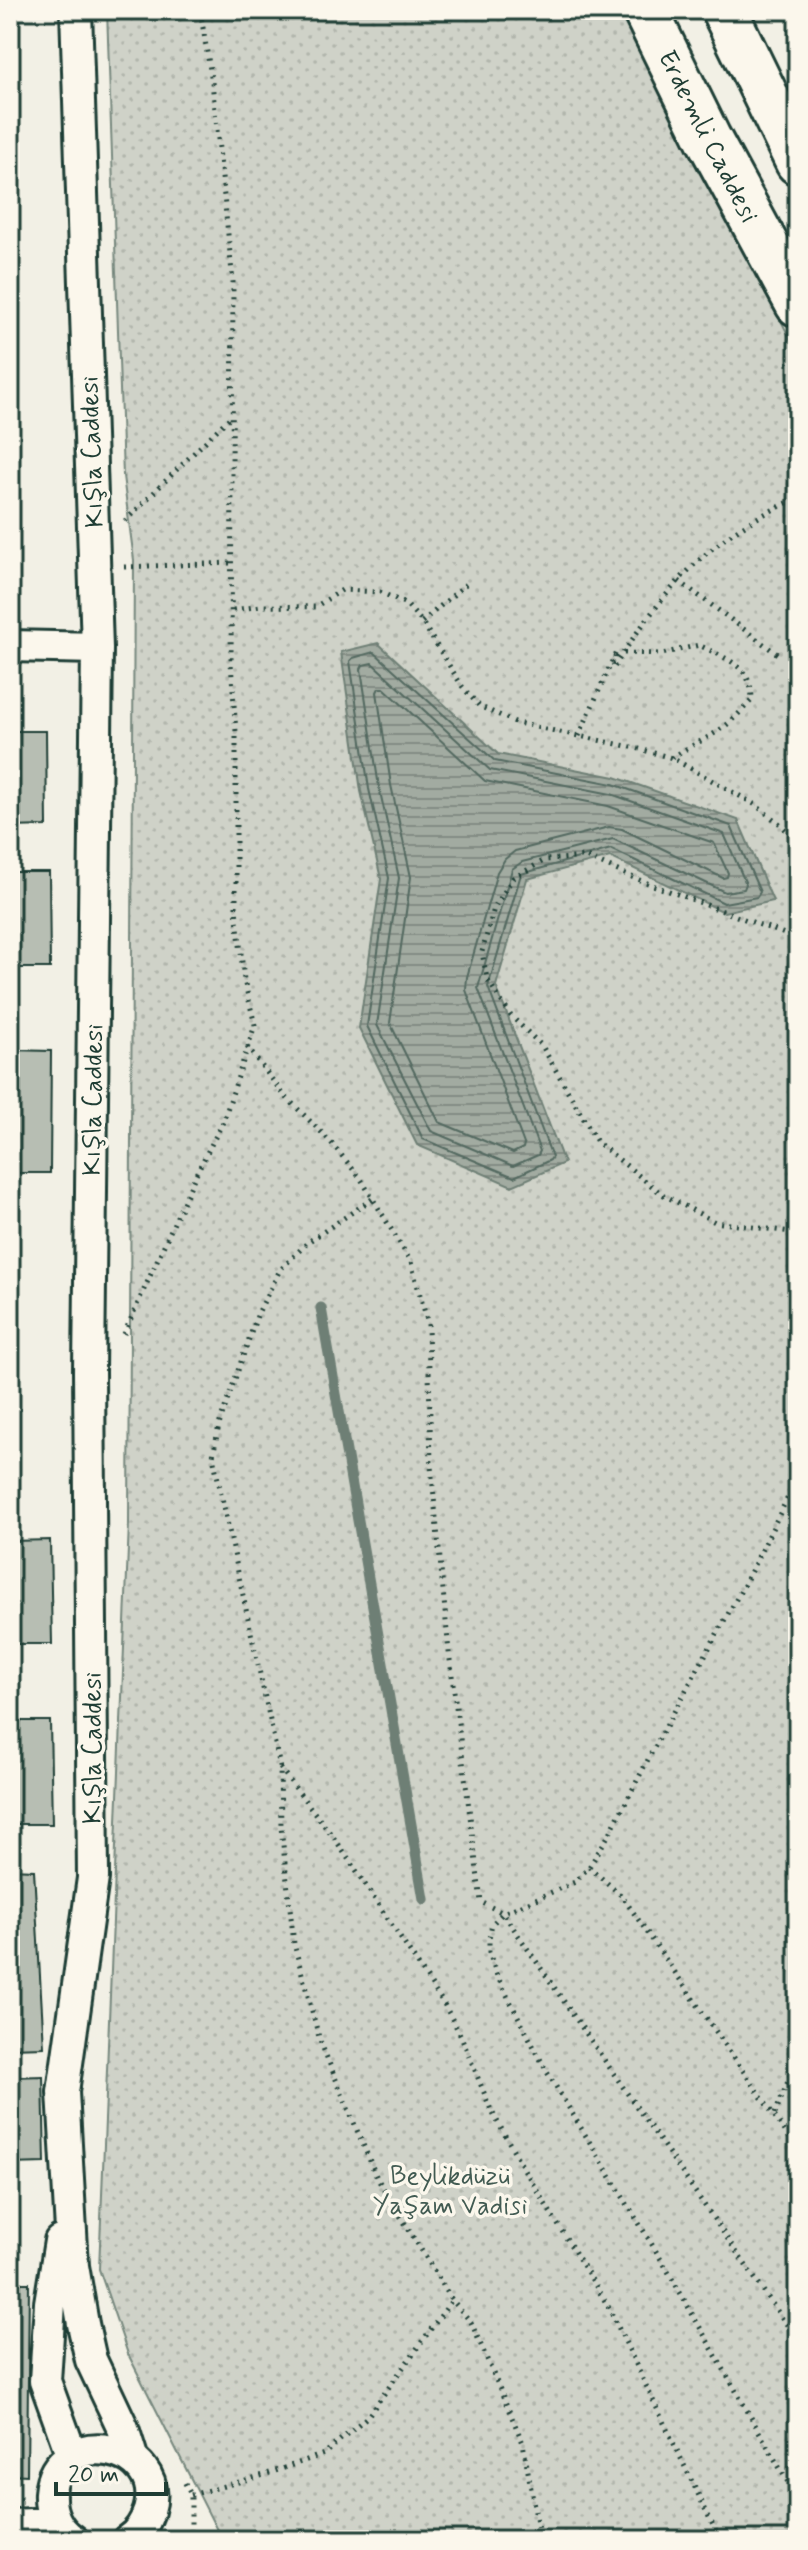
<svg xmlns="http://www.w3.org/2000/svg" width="808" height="2550" font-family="Mynerve,sans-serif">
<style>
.park{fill:url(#park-dots);stroke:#77887e;stroke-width:2}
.water{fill:url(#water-rules);stroke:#6e7f75;stroke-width:2}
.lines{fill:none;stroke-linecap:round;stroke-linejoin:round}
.shore{stroke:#536960;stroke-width:2}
.stream{stroke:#6e7f75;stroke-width:11}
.building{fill:#b7beb3;stroke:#1f3d34;stroke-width:2}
.street-casing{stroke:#1f3d34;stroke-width:36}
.secondary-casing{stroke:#1f3d34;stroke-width:50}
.path{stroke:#1f3d34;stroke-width:5;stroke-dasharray:2 6;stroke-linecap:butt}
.street{stroke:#fbf7ec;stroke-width:30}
.secondary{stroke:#fbf7ec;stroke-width:44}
.labels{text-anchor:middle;stroke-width:7;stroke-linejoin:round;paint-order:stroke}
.street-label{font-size:26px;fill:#1f3d34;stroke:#fbf7ec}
.park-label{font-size:26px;fill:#425b52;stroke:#fbf7ec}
</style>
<defs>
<pattern id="park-dots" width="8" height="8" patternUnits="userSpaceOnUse" patternTransform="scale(2)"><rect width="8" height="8" fill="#cfd2c8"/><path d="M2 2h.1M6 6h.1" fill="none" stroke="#b1b5ac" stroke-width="1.8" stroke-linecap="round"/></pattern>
<pattern id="water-rules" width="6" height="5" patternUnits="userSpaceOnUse" patternTransform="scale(2)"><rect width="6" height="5" fill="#a2aba1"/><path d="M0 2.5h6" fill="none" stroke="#838c84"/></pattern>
</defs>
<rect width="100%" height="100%" fill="#f2f0e5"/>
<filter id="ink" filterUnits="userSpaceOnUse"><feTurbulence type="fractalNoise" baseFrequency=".0125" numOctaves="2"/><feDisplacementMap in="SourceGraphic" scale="16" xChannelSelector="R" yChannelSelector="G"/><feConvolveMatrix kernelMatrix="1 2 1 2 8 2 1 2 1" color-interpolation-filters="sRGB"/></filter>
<g filter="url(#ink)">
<!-- park -->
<path class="park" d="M 107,10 L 623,10 L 798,354 L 798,2540 L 222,2540 L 128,2354 L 99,2269 L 129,1523 L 134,560 L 123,476 Z"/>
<!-- water -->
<path class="water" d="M 378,643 L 498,754 L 615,777 L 738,820 L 773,901 L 724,912 L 610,857 L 527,879 L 496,986 L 564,1163 L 512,1186 L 417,1145 L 359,1028 L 381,879 L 361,791 L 341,652 Z"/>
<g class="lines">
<!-- shore -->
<path class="shore" d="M 374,652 L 495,761 L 613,784 L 731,826 L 760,892 L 757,897 L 724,903 L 611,849 L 521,874 L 488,987 L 552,1157 L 550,1160 L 514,1177 L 423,1139 L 367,1026 L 389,878 L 369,789 L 350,661 L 353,658 Z
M 372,663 L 490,770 L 611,794 L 724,834 L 746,884 L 744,889 L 725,892 L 613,839 L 522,862 L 512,869 L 478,988 L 540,1151 L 538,1155 L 513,1166 L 431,1131 L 377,1025 L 399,878 L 379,787 L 361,669 L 363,665 Z
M 379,688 L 384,688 L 485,781 L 608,806 L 714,843 L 728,873 L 727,877 L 723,878 L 622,829 L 609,827 L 515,851 L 505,859 L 497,872 L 467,977 L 466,990 L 524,1144 L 523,1148 L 513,1153 L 439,1122 L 390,1023 L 411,877 L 391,785 L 377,692 Z"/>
<!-- stream -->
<path class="stream" d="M 321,1308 L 424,1899"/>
</g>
<!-- building -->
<path class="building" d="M 10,731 L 46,731 L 47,826 L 10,827 Z
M 10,872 L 49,872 L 50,968 L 10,968 Z
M 10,1050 L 51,1051 L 50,1173 L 10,1173 Z
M 50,1540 L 52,1644 L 10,1644 L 10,1541 Z
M 10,1721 L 50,1721 L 52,1824 L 10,1824 Z
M 10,1869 L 34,1870 L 44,2047 L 10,2048 Z
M 43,2076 L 45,2163 L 10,2164 L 10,2077 Z
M 10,2283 L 29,2283 L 27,2475 L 10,2474 Z"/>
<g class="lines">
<!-- street casing -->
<g class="street-casing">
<path id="street" d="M 76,10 L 97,648 L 89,1372 L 93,1878 L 63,2092 L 73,2266 L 83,2324 L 91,2360 L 123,2428 L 133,2460
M 10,646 L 97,648
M 60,2241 L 50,2303 L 45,2381 L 72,2456
M 10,2525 L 56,2523
M 73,2540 C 57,2530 49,2512 50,2493 C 55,2423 169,2443 149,2511 C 145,2523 138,2534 128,2540"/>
</g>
<!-- secondary casing -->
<g class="secondary-casing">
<path id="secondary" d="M 645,10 L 708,138 L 798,304
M 724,10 L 798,162"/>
</g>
<!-- path -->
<path class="path" d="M 125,521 L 232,415
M 124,567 L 231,563
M 679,581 L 780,656
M 233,610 L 261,606 L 315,607 L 342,590 L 380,592 L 406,604 L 422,622 L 462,686 L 479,706 L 517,723 L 636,748 L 672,758 L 754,804 L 779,823 L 798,843
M 422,622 L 467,583
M 624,653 L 662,654 L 699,645 C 726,659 752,665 752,700 C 741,711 731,723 718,731 C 703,741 687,747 672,758
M 579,736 L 616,652 L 613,669 C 640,625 680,572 722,541 C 744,523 772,510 798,498
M 798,939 L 634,878 L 586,857 L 545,860 L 513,878 L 494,908 L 482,952 L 487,979 L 511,1016 L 542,1046 L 597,1142 L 662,1194 L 715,1222 L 798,1233
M 247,1047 L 284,1095 L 329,1140 L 361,1179 L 411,1262 L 428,1324 L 431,1466 L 449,1652 L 481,1902 L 503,1913 L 798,2341
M 372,1199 L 308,1242 L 280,1270 L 258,1313 L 219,1425 L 213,1456 L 280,1767 L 281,1827 L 294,1944 L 320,2041 L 377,2178 L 452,2300 L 471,2322 L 523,2443 L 540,2540
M 124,1334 L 196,1174 L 223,1122 L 255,1025 L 244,980 L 236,909 L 236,732 L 231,663 L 233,282 L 212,82 L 200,10
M 798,1477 L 744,1585 L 654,1748 L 610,1833 L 589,1867 L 575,1882 L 503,1913 L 492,1924 L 489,1938 L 489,1952 L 497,1976 L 547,2072 L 665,2266 L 798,2500
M 280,1768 L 337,1842 L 444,2004 L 461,2036 L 491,2110 L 525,2171 L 608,2306 L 720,2540
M 589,1867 L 622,1896 L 798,2150
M 775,2114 L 798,2056
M 185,2483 L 191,2495 L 191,2540
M 191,2495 L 264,2475 L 324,2454 L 368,2416 L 452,2300"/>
<!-- street -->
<use href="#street" class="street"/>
<!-- secondary -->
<use href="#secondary" class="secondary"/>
</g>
</g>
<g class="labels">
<!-- street labels -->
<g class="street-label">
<text transform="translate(709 136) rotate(63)" y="9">Erdemli Caddesi</text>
<text transform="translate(91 452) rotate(-92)" y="9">Kışla Caddesi</text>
<text transform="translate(92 1100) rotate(-89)" y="9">Kışla Caddesi</text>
<text transform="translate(92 1748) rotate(-90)" y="9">Kışla Caddesi</text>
</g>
<!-- park labels -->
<g class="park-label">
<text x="450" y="2184">Beylikdüzü<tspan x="450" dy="30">Yaşam Vadisi</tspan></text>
</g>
</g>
<!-- margin -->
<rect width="808" height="2550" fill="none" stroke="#fbf7ec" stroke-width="40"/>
<rect x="20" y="20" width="768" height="2510" fill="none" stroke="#1f3d34" stroke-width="3" filter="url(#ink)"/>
<!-- scale -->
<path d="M56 2482v12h110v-12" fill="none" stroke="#1f3d34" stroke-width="4"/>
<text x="68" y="2482" font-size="24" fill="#1f3d34" stroke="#fbf7ec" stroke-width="6" paint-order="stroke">20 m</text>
</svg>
